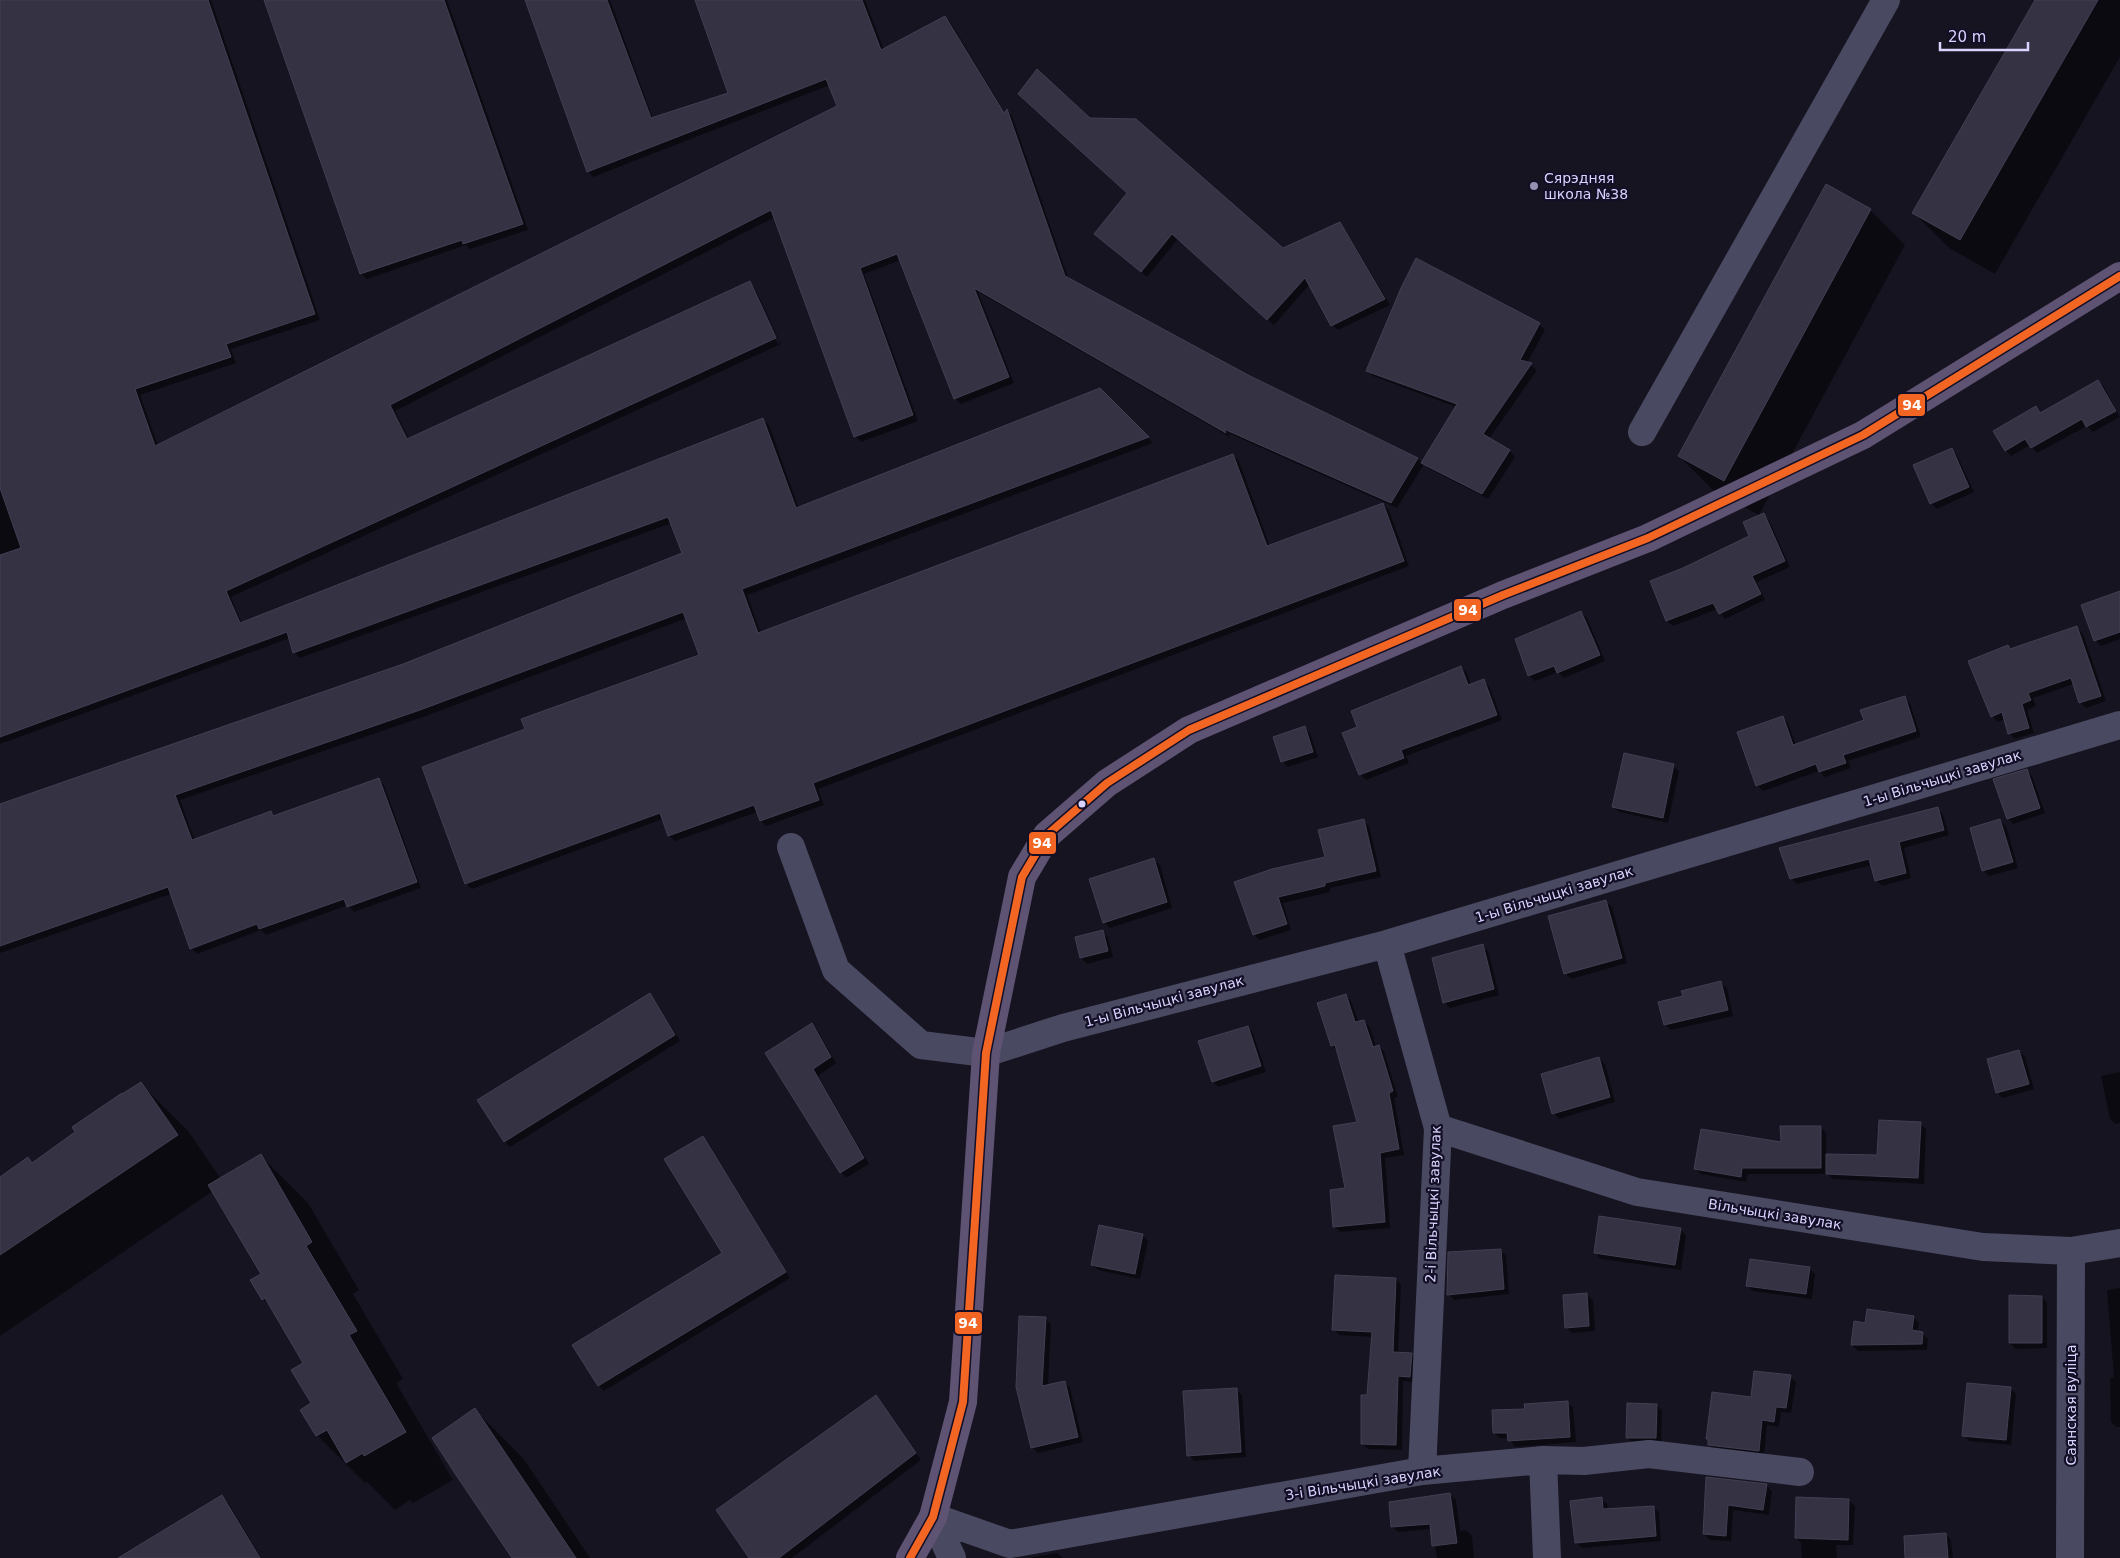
<svg xmlns="http://www.w3.org/2000/svg" width="2120" height="1558" font-family="'DejaVu Sans',sans-serif">
<style>
.shadow{fill:#0007;fill-rule:evenodd}
.building{fill:#343243;stroke:#433f54}
.lines{fill:none;stroke-linecap:round;stroke-linejoin:round}
.minor{stroke:#4a4962;stroke-width:28}
.major{stroke:#5e5373;stroke-width:28}
.bus-1-casing{stroke:#130f26;stroke-width:11}
.bus-1{stroke:#f26522;stroke-width:8}
.poi-dot{fill:#9591b1;stroke:#130f26;stroke-width:2}
.bus-dot{fill:#d9d4ff;stroke:#130f26;stroke-width:2}
.labels{text-anchor:middle;stroke-width:4.5;stroke-linejoin:round;paint-order:stroke}
.poi-label{font-size:14px;fill:#d9d4ff;stroke:#130f26;text-anchor:start}
.street-label{font-size:14px;fill:#d9d4ff;stroke:#130f26}
.line-badge{stroke:#130f26;stroke-width:2}
.badge-label{font-size:14px;text-anchor:middle;font-weight:bold;fill:#fff}
</style>
<rect width="100%" height="100%" fill="#161421"/>
<!-- shadow -->
<path class="shadow" d="M 0,0 L 211,0 L 320,320 L 231,349 L 236,363 L 140,395 L 158,446 L 839,107 L 830,85 L 593,177 L 588,171 L 527,0 L 610,0 L 653,119 L 730,93 L 696,0 L 865,0 L 884,50 L 945,17 L 951,23 L 1005,113 L 1007,111 L 1012,116 L 1069,280 L 1247,376 L 1418,459 L 1422,463 L 1456,407 L 1373,376 L 1367,370 L 1539,324 L 1545,330 L 1527,363 L 1537,370 L 1489,439 L 1510,451 L 1515,457 L 1488,499 L 1428,468 L 1424,464 L 1397,508 L 1228,433 L 1230,437 L 978,292 L 1014,383 L 961,404 L 955,398 L 901,260 L 864,274 L 918,421 L 861,442 L 855,436 L 775,217 L 395,411 L 409,439 L 749,283 L 755,288 L 781,344 L 231,597 L 242,624 L 763,420 L 769,425 L 799,509 L 1100,390 L 1153,443 L 747,595 L 761,633 L 1233,455 L 1239,461 L 1270,547 L 1383,504 L 1389,510 L 1409,566 L 818,789 L 824,805 L 766,826 L 761,821 L 757,812 L 675,841 L 669,836 L 663,819 L 472,889 L 466,884 L 527,730 L 700,655 L 687,618 L 426,716 L 180,800 L 195,841 L 271,813 L 275,817 L 378,779 L 384,785 L 421,888 L 354,912 L 348,905 L 266,935 L 261,930 L 197,954 L 191,948 L 171,894 L 0,953 L 0,805 L 403,665 L 684,554 L 672,523 L 300,658 L 294,652 L 290,638 L 0,744 ZM 751,288 L 754,288 L 780,343 L 778,344 Z
M 265,0 L 447,0 L 528,230 L 470,249 L 466,245 L 367,279 L 361,274 Z
M 2036,0 L 2120,0 L 2120,57 L 1995,274 L 1949,248 L 1914,213 Z
M 1089,119 L 1283,249 L 1339,223 L 1345,229 L 1390,305 L 1338,330 L 1332,325 L 1310,284 L 1274,325 L 1178,239 L 1147,277 L 1102,240 L 1129,193 Z
M 1826,186 L 1870,210 L 1905,245 L 1759,515 L 1714,491 L 1679,456 Z
M 2098,381 L 2104,387 L 2120,417 L 2093,432 L 2087,426 L 2037,453 L 2030,445 L 2011,456 L 2006,450 L 2036,408 L 2041,413 Z
M 1952,450 L 1957,455 L 1974,492 L 1937,509 L 1931,503 Z
M 1763,514 L 1769,520 L 1790,567 L 1757,582 L 1765,600 L 1725,619 L 1718,609 L 1673,626 L 1667,621 L 1751,537 Z
M 2120,592 L 2120,639 L 2101,646 L 2095,640 Z
M 1581,612 L 1587,618 L 1605,661 L 1564,678 L 1558,672 L 1535,681 L 1529,676 L 1517,639 Z
M 2077,628 L 2083,634 L 2106,701 L 2086,708 L 2080,702 L 2074,684 L 2033,698 L 2036,706 L 2027,710 L 2034,733 L 2015,739 L 2009,733 L 2005,719 L 1998,722 L 1992,716 L 2008,646 L 2012,650 Z
M 1461,667 L 1467,673 L 1471,685 L 1484,681 L 1489,686 L 1502,720 L 1406,756 L 1409,763 L 1366,780 L 1360,774 L 1358,728 L 1420,685 L 1419,683 Z
M 1904,697 L 1910,703 L 1921,737 L 1848,761 L 1851,768 L 1825,777 L 1819,771 L 1763,791 L 1757,785 L 1782,717 L 1788,723 L 1796,745 L 1865,721 Z
M 1305,728 L 1310,733 L 1318,757 L 1288,767 L 1282,761 Z
M 1673,766 L 1679,771 L 1668,823 L 1619,812 L 1613,806 Z
M 2026,771 L 2032,776 L 2045,813 L 2013,824 L 2008,818 Z
M 1937,809 L 1943,814 L 1949,835 L 1904,848 L 1911,878 L 1882,886 L 1876,880 L 1872,865 L 1797,884 L 1791,878 Z
M 1363,820 L 1369,826 L 1381,877 L 1330,888 L 1330,892 L 1283,903 L 1291,930 L 1260,940 L 1254,935 L 1235,882 L 1326,857 Z
M 2000,821 L 2006,826 L 2018,868 L 1989,876 L 1983,870 Z
M 1154,860 L 1160,865 L 1172,908 L 1110,928 L 1104,922 Z
M 1606,902 L 1612,907 L 1627,963 L 1571,979 L 1565,973 Z
M 1102,932 L 1108,937 L 1113,957 L 1087,964 L 1081,958 L 1077,938 Z
M 1482,946 L 1488,951 L 1499,995 L 1450,1008 L 1444,1002 Z
M 1721,983 L 1727,988 L 1733,1016 L 1671,1030 L 1665,1025 Z
M 650,995 L 655,1000 L 680,1041 L 510,1147 L 504,1141 Z
M 1346,995 L 1351,1001 L 1359,1023 L 1364,1021 L 1370,1027 L 1376,1047 L 1379,1046 L 1384,1052 L 1398,1097 L 1394,1098 L 1404,1155 L 1385,1158 L 1390,1228 L 1340,1232 L 1334,1226 L 1347,1190 L 1359,1123 L 1338,1052 L 1332,1046 Z
M 812,1025 L 817,1030 L 836,1063 L 818,1076 L 869,1164 L 846,1178 L 841,1172 L 767,1053 Z
M 1248,1027 L 1253,1033 L 1266,1072 L 1218,1087 L 1213,1081 Z
M 2019,1051 L 2025,1057 L 2034,1089 L 2003,1098 L 1997,1092 Z
M 1599,1059 L 1605,1064 L 1615,1102 L 1559,1119 L 1554,1113 Z
M 2120,1072 L 2120,1123 L 2116,1124 L 2110,1119 L 2101,1076 Z
M 141,1084 L 188,1131 L 221,1179 L 261,1156 L 308,1203 L 359,1290 L 353,1294 L 403,1379 L 396,1383 L 453,1480 L 413,1503 L 410,1500 L 395,1510 L 367,1482 L 365,1483 L 317,1435 L 305,1364 L 273,1309 L 263,1299 L 263,1274 L 213,1191 L 0,1336 L 0,1179 L 28,1159 L 33,1164 Z
M 1921,1124 L 1926,1129 L 1924,1184 L 1833,1179 L 1827,1174 L 1748,1174 L 1746,1182 L 1701,1174 L 1696,1169 L 1782,1143 L 1821,1127 L 1826,1133 L 1826,1156 L 1879,1156 Z
M 703,1137 L 708,1143 L 790,1278 L 604,1391 L 599,1386 L 724,1254 Z
M 1680,1229 L 1686,1235 L 1681,1270 L 1601,1259 L 1595,1253 Z
M 1142,1235 L 1148,1241 L 1140,1279 L 1098,1270 L 1092,1265 Z
M 1500,1250 L 1506,1256 L 1509,1294 L 1454,1300 L 1449,1294 Z
M 1809,1268 L 1815,1274 L 1812,1299 L 1753,1291 L 1747,1285 Z
M 1396,1279 L 1401,1285 L 1398,1354 L 1411,1355 L 1417,1360 L 1415,1382 L 1403,1381 L 1402,1450 L 1368,1449 L 1362,1444 L 1368,1397 L 1373,1337 L 1339,1335 L 1334,1329 Z
M 2120,1288 L 2120,1427 L 2116,1427 L 2111,1422 L 2110,1378 L 2114,1378 L 2107,1290 Z
M 1587,1295 L 1593,1300 L 1595,1331 L 1572,1333 L 1566,1327 Z
M 2042,1297 L 2047,1303 L 2047,1348 L 2016,1349 L 2010,1343 Z
M 1913,1317 L 1919,1323 L 1917,1333 L 1922,1333 L 1928,1339 L 1927,1350 L 1858,1351 L 1852,1345 L 1866,1324 Z
M 1045,1318 L 1051,1324 L 1048,1386 L 1065,1382 L 1070,1388 L 1083,1442 L 1038,1453 L 1032,1447 Z
M 1790,1376 L 1796,1382 L 1791,1413 L 1781,1412 L 1779,1427 L 1767,1425 L 1764,1456 L 1715,1451 L 1709,1445 L 1710,1441 L 1707,1438 L 1752,1399 Z
M 2010,1388 L 2016,1394 L 2011,1445 L 1969,1441 L 1964,1435 Z
M 1236,1389 L 1242,1395 L 1246,1457 L 1194,1461 L 1189,1455 Z
M 876,1397 L 921,1460 L 792,1558 L 751,1558 Z
M 1567,1402 L 1573,1408 L 1576,1442 L 1515,1447 L 1509,1438 L 1500,1438 L 1494,1433 L 1526,1410 Z
M 1657,1405 L 1662,1411 L 1661,1443 L 1633,1443 L 1627,1437 Z
M 475,1410 L 523,1458 L 590,1558 L 514,1558 Z
M 1707,1478 L 1766,1485 L 1772,1491 L 1769,1515 L 1733,1510 L 1731,1541 L 1710,1540 L 1704,1534 Z
M 1450,1495 L 1456,1500 L 1460,1531 L 1466,1530 L 1472,1536 L 1474,1558 L 1437,1558 L 1432,1529 L 1398,1532 L 1392,1526 Z
M 222,1496 L 228,1502 L 261,1558 L 120,1558 Z
M 1601,1499 L 1607,1504 L 1608,1510 L 1653,1507 L 1659,1513 L 1661,1541 L 1582,1548 L 1576,1542 Z
M 1849,1500 L 1855,1506 L 1853,1545 L 1836,1545 L 1837,1558 L 1802,1558 L 1801,1543 L 1796,1538 Z
M 1945,1534 L 1951,1540 L 1953,1558 L 1906,1558 Z
M 1057,1553 L 1063,1558 L 1028,1558 Z"/>
<!-- building -->
<path class="building" d="M 0,0 L 208,0 L 315,314 L 226,344 L 231,357 L 135,389 L 155,446 L 837,106 L 826,79 L 587,172 L 525,0 L 607,0 L 651,118 L 728,93 L 695,0 L 862,0 L 881,50 L 945,16 L 1004,113 L 1007,109 L 1065,276 L 1248,375 L 1418,458 L 1391,503 L 1224,429 L 1226,433 L 974,288 L 1009,377 L 954,399 L 897,254 L 860,268 L 913,415 L 854,437 L 771,210 L 390,405 L 407,439 L 750,281 L 776,338 L 226,591 L 240,623 L 763,418 L 796,508 L 1100,388 L 1149,437 L 742,589 L 758,633 L 1233,454 L 1267,546 L 1383,503 L 1404,561 L 813,783 L 819,800 L 760,821 L 754,805 L 668,836 L 660,813 L 465,884 L 422,767 L 525,729 L 521,719 L 699,655 L 683,612 L 420,710 L 175,795 L 192,840 L 271,811 L 273,816 L 379,778 L 417,882 L 347,907 L 344,899 L 259,929 L 257,924 L 190,949 L 168,887 L 0,946 L 0,804 L 403,664 L 682,553 L 668,517 L 293,653 L 287,632 L 0,737 L 0,555 L 21,548 L 0,488 Z
M 264,0 L 444,0 L 523,224 L 463,244 L 462,240 L 360,274 Z
M 2035,0 L 2098,0 L 1960,240 L 1912,213 Z
M 1037,69 L 1090,118 L 1136,119 L 1283,248 L 1340,222 L 1385,299 L 1331,326 L 1305,278 L 1267,320 L 1172,234 L 1141,272 L 1094,234 L 1127,193 L 1018,94 Z
M 1826,184 L 1871,209 L 1724,481 L 1678,456 Z
M 1416,258 L 1540,323 L 1520,360 L 1532,363 L 1483,434 L 1510,450 L 1482,494 L 1421,463 L 1457,404 L 1366,371 L 1401,288 Z
M 2098,380 L 2116,411 L 2086,427 L 2082,419 L 2031,448 L 2025,439 L 2005,451 L 1993,431 L 2036,406 L 2040,413 Z
M 1952,448 L 1969,487 L 1930,504 L 1913,465 Z
M 1764,513 L 1785,561 L 1752,576 L 1761,594 L 1719,614 L 1713,603 L 1666,621 L 1650,581 L 1683,568 L 1749,536 L 1743,522 Z
M 2120,591 L 2120,632 L 2094,641 L 2081,605 Z
M 1581,611 L 1600,655 L 1557,673 L 1554,666 L 1528,676 L 1515,639 Z
M 2077,626 L 2101,696 L 2079,703 L 2071,678 L 2028,693 L 2031,700 L 2022,704 L 2029,728 L 2008,734 L 2002,712 L 1991,717 L 1968,661 L 2008,645 L 2010,649 Z
M 1461,666 L 1468,685 L 1484,679 L 1497,715 L 1401,750 L 1404,758 L 1359,775 L 1342,733 L 1357,727 L 1351,711 Z
M 1905,696 L 1916,731 L 1843,755 L 1846,763 L 1819,772 L 1816,764 L 1756,786 L 1737,732 L 1783,716 L 1793,745 L 1864,720 L 1860,710 Z
M 1305,726 L 1313,752 L 1281,762 L 1273,737 Z
M 1624,753 L 1674,764 L 1663,818 L 1612,807 Z
M 2027,769 L 2040,808 L 2007,819 L 1993,779 Z
M 1938,807 L 1944,830 L 1899,842 L 1906,873 L 1875,881 L 1869,859 L 1790,879 L 1779,848 Z
M 1364,819 L 1376,871 L 1325,883 L 1325,886 L 1278,897 L 1287,924 L 1253,935 L 1234,882 L 1272,869 L 1325,857 L 1318,830 Z
M 2000,819 L 2013,862 L 1982,871 L 1970,828 Z
M 1154,858 L 1167,902 L 1103,923 L 1089,879 Z
M 1606,900 L 1622,958 L 1564,974 L 1548,916 Z
M 1103,930 L 1108,951 L 1080,958 L 1075,937 Z
M 1483,944 L 1494,989 L 1443,1003 L 1432,958 Z
M 1721,981 L 1728,1010 L 1664,1025 L 1658,1002 L 1683,996 L 1681,991 Z
M 650,993 L 675,1035 L 504,1142 L 477,1100 Z
M 1346,994 L 1355,1022 L 1364,1020 L 1373,1047 L 1379,1045 L 1393,1091 L 1389,1093 L 1399,1149 L 1380,1153 L 1385,1222 L 1333,1227 L 1330,1190 L 1345,1188 L 1333,1126 L 1357,1122 L 1335,1045 L 1331,1046 L 1317,1003 Z
M 812,1023 L 831,1057 L 813,1069 L 864,1158 L 840,1173 L 765,1053 Z
M 1248,1026 L 1261,1066 L 1212,1082 L 1198,1041 Z
M 2019,1050 L 2029,1084 L 1996,1093 L 1987,1059 Z
M 1599,1057 L 1610,1097 L 1552,1114 L 1541,1074 Z
M 141,1082 L 178,1135 L 0,1255 L 0,1177 L 28,1157 L 32,1163 L 75,1132 L 72,1127 L 122,1093 L 122,1094 Z
M 1879,1120 L 1921,1122 L 1918,1178 L 1826,1174 L 1826,1154 L 1877,1155 Z
M 1780,1126 L 1821,1126 L 1821,1168 L 1742,1168 L 1741,1177 L 1694,1169 L 1701,1129 L 1781,1142 Z
M 703,1136 L 786,1272 L 598,1386 L 572,1345 L 722,1253 L 664,1159 Z
M 261,1154 L 312,1242 L 306,1246 L 357,1331 L 349,1335 L 406,1432 L 364,1456 L 363,1453 L 346,1463 L 327,1430 L 316,1436 L 300,1410 L 311,1403 L 291,1370 L 303,1363 L 265,1298 L 262,1300 L 250,1280 L 261,1274 L 208,1185 Z
M 1599,1216 L 1681,1228 L 1675,1265 L 1594,1253 Z
M 1099,1225 L 1143,1234 L 1135,1274 L 1091,1265 Z
M 1501,1249 L 1504,1289 L 1447,1295 L 1448,1252 Z
M 1750,1259 L 1810,1267 L 1806,1294 L 1746,1286 Z
M 1335,1275 L 1396,1278 L 1393,1352 L 1412,1353 L 1410,1377 L 1398,1376 L 1396,1445 L 1361,1444 L 1361,1395 L 1367,1395 L 1372,1332 L 1332,1330 Z
M 1587,1293 L 1589,1326 L 1565,1328 L 1563,1295 Z
M 2009,1295 L 2042,1296 L 2042,1343 L 2009,1343 Z
M 1867,1309 L 1914,1316 L 1912,1330 L 1923,1332 L 1922,1344 L 1851,1345 L 1854,1321 L 1865,1323 Z
M 1019,1316 L 1046,1317 L 1042,1386 L 1065,1381 L 1078,1437 L 1031,1448 L 1016,1387 Z
M 1754,1371 L 1791,1375 L 1786,1408 L 1776,1407 L 1774,1422 L 1762,1420 L 1759,1451 L 1708,1445 L 1708,1439 L 1706,1439 L 1712,1392 L 1751,1397 Z
M 1967,1383 L 2011,1387 L 2006,1440 L 1962,1436 Z
M 1237,1388 L 1241,1452 L 1187,1456 L 1183,1391 Z
M 876,1395 L 916,1453 L 779,1558 L 749,1558 L 716,1510 Z
M 1568,1401 L 1570,1437 L 1508,1441 L 1507,1433 L 1493,1433 L 1492,1410 L 1525,1409 L 1524,1404 Z
M 1627,1403 L 1657,1404 L 1656,1438 L 1626,1438 Z
M 475,1408 L 576,1558 L 512,1558 L 458,1478 L 432,1438 Z
M 1706,1477 L 1767,1484 L 1763,1510 L 1728,1505 L 1726,1536 L 1703,1534 Z
M 1450,1493 L 1457,1543 L 1432,1546 L 1430,1524 L 1391,1527 L 1389,1502 Z
M 222,1495 L 260,1558 L 118,1558 L 164,1530 Z
M 1602,1497 L 1603,1509 L 1654,1506 L 1656,1536 L 1575,1543 L 1570,1501 Z
M 1796,1497 L 1849,1499 L 1848,1540 L 1795,1538 Z
M 1946,1533 L 1948,1558 L 1905,1558 L 1904,1536 Z"/>
<g class="lines">
<!-- minor -->
<path class="minor" d="M 1642,432 L 1886,0
M 791,847 L 836,970 L 921,1045 L 986,1053 L 1063,1028 L 1387,944 L 2120,725
M 1387,944 L 1438,1128 L 1422,1471
M 1438,1128 L 1637,1192 L 1983,1247 L 2071,1251 L 2120,1243
M 1543,1460 L 1547,1558
M 933,1517 L 1010,1544 L 1422,1471 L 1543,1460 L 1584,1461 L 1649,1454 L 1800,1472
M 933,1517 L 952,1558
M 2070,1558 L 2071,1251"/>
<!-- major -->
<path class="major" d="M 910,1558 L 933,1517 L 963,1402 L 986,1053 L 1022,877 L 1047,835 L 1107,783 L 1189,730 L 1503,595 L 1648,538 L 1863,435 L 2120,276"/>
<!-- bus-1 casing -->
<g class="bus-1-casing">
<path id="bus-1" d="M 910,1558 L 933,1517 L 963,1402 L 986,1053 L 1022,877 L 1047,835 L 1107,783 L 1189,730 L 1503,595 L 1648,538 L 1863,435 L 2120,276"/>
</g>
<!-- bus-1 -->
<use href="#bus-1" class="bus-1"/>
</g>
<!-- markers -->
<circle class="poi-dot" cx="1534" cy="186" r="5"/>
<circle class="bus-dot" cx="1082" cy="804" r="4.5"/>
<g class="labels">
<!-- poi labels -->
<g class="poi-label">
<text x="1544" y="183">Сярэдняя<tspan x="1544" dy="16">школа №38</tspan></text>
</g>
<!-- street labels -->
<g class="street-label">
<text transform="translate(1942 778) rotate(-17)" y="5">1-ы Вільчыцкі завулак</text>
<text transform="translate(1554 894) rotate(-17)" y="5">1-ы Вільчыцкі завулак</text>
<text transform="translate(1164 1001) rotate(-15)" y="5">1-ы Вільчыцкі завулак</text>
<text transform="translate(1433 1204) rotate(-88)" y="5">2-і Вільчыцкі завулак</text>
<text transform="translate(1775 1214) rotate(9)" y="5">Вільчыцкі завулак</text>
<text transform="translate(2071 1405) rotate(-90)" y="5">Саянская вуліца</text>
<text transform="translate(1363 1483) rotate(-9)" y="5">3-і Вільчыцкі завулак</text>
</g>
</g>
<g class="line-badge">
<rect x="1897" y="393" width="29" height="24" rx="5" fill="#f26522"/>
<rect x="1453" y="598" width="29" height="24" rx="5" fill="#f26522"/>
<rect x="1028" y="831" width="29" height="24" rx="5" fill="#f26522"/>
<rect x="954" y="1311" width="29" height="24" rx="5" fill="#f26522"/>
</g>
<g class="badge-label">
<text x="1912" y="410">94</text>
<text x="1468" y="615">94</text>
<text x="1042" y="848">94</text>
<text x="968" y="1328">94</text>
</g>
<!-- scale -->
<path d="M1940 42v8h88v-8" fill="none" stroke="#d9d4ff" stroke-width="2.5"/>
<text x="1948" y="42" font-size="15" fill="#d9d4ff" stroke="#130f26" stroke-width="4" paint-order="stroke">20 m</text>
</svg>
